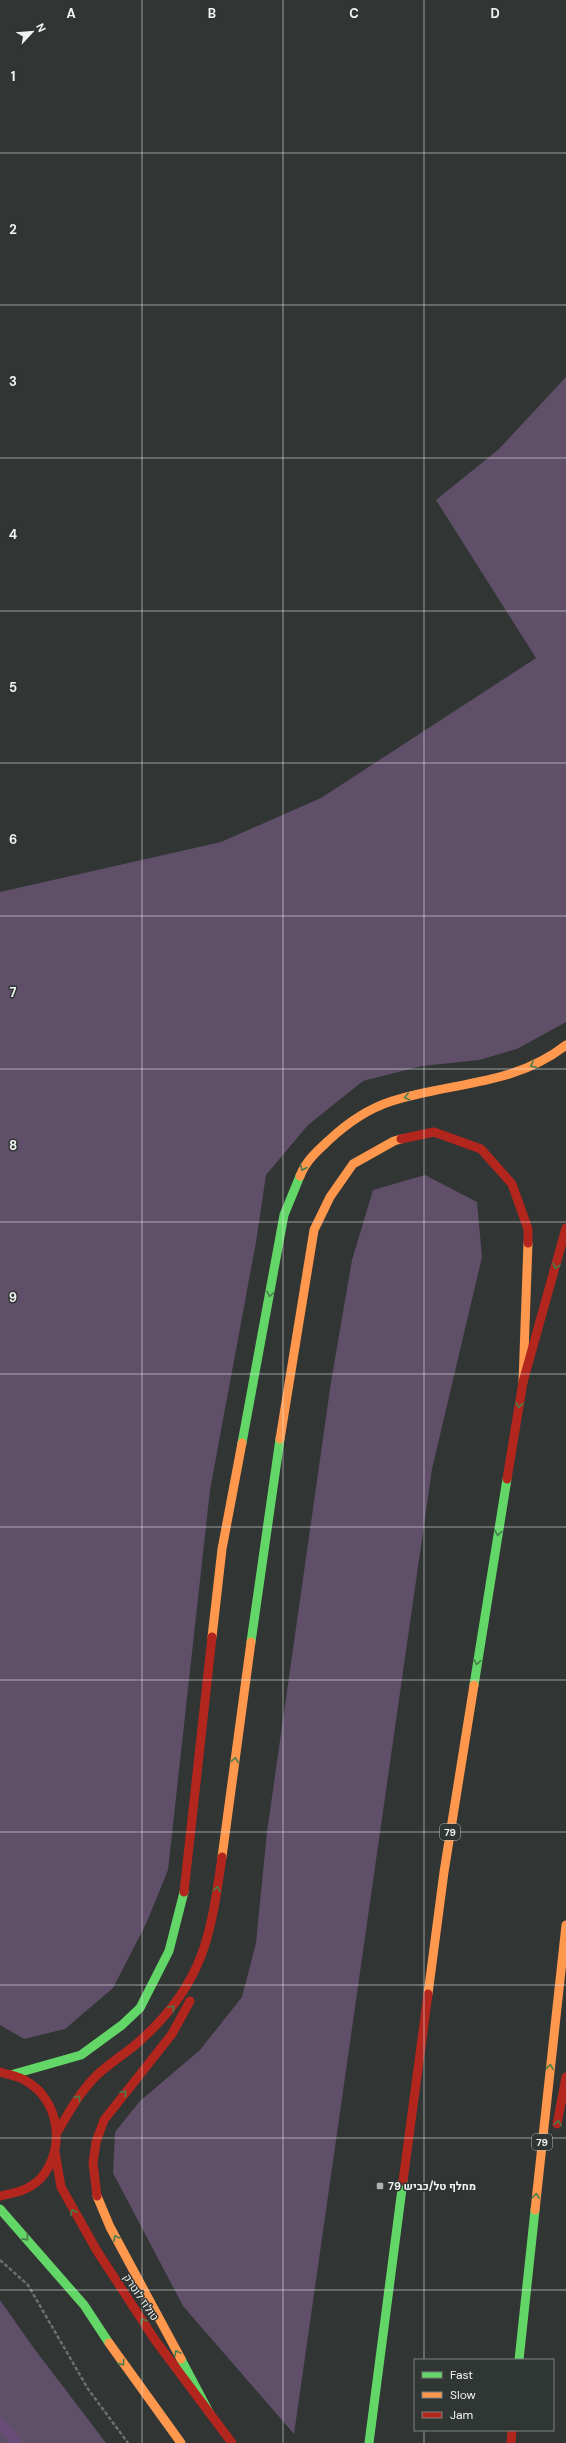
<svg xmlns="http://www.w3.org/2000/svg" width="566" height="2443" font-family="'DM Sans',Heebo,sans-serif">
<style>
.green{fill:#5f4f69}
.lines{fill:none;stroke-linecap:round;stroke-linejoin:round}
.stream{stroke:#694c79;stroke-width:9}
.path{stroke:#69706d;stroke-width:2.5;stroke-dasharray:4 2;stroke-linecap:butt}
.fast{stroke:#63d668;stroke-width:9}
.slow{stroke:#ff974d;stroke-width:9}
.jam{stroke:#b3261e;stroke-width:9}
.oneway{stroke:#477e4b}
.grid{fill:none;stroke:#f0f4f2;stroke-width:1;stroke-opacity:0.55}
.poi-dot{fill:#adb1af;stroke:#303634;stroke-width:1.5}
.labels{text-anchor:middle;stroke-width:3;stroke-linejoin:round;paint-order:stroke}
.shield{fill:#303634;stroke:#b6bbb9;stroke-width:1}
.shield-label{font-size:10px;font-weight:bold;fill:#f0f4f2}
.poi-label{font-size:11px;font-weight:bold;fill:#f0f4f2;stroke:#303634;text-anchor:start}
.street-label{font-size:11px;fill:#f0f4f2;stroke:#303634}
.grid-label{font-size:13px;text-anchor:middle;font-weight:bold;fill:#f0f4f2;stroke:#303634;stroke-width:3;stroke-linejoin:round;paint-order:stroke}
</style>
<rect width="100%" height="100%" fill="#313533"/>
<!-- green -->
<path class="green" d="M 566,377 L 566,1022 L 517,1049 L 479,1060 L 422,1066 L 363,1081 L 308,1125 L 266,1175 L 256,1242 L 210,1490 L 168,1870 L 146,1924 L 113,1988 L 65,2029 L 24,2039 L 0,2025 L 0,892 L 221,842 L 321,798 L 536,658 L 436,500 L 499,449 Z
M 425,1175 L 477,1202 L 482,1257 L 432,1469 L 294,2434 L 183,2306 L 113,2173 L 115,2132 L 140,2101 L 200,2050 L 242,1997 L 256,1943 L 267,1832 L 331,1382 L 352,1260 L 373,1190 Z
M 0,2300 L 33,2347 L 106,2443 L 0,2443 Z"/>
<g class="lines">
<!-- stream -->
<path class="stream" d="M 0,2422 L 17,2443"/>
<!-- path -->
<path class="path" d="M 0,2260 L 28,2285 L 88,2389 L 128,2443"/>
<!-- fast -->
<path class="fast" d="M 242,1443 L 284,1215 L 300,1176
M 251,1642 L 280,1439
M 474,1685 L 507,1479
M 14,2074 L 81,2055 L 122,2025 L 140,2008 L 169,1951 L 184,1892
M 0,2209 L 84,2305 L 109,2343
M 181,2359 L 209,2412
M 519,2360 L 535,2210
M 369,2443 L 403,2181"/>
<!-- slow -->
<path class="slow" d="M 300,1176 C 306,1161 316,1152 328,1141 C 346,1124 367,1109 392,1101 C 451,1082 514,1086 566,1045
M 523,1382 L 528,1243
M 280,1439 L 314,1230 L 330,1197 L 353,1164 L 394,1141 L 401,1139
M 212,1637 L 222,1549 L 242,1443
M 222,1857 L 251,1642
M 428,1994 L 444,1872 L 474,1685
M 97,2196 L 110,2227 L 181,2359
M 535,2210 L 566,1925
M 109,2343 L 181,2443"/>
<!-- jam -->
<path class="jam" d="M 401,1139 L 434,1132 L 481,1149 L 512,1184 L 528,1229 L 528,1243
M 507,1479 L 523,1382 L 566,1228
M 184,1892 L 212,1637
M 0,2072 C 8,2075 19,2076 26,2081 C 60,2100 66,2149 41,2178 C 30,2190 15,2193 0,2196
M 557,2124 L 566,2077
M 58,2131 C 69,2112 80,2092 96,2076 C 110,2062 129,2052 143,2038 C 204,1982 211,1934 222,1857
M 55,2152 L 61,2187 L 97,2251 L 155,2340 L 232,2443
M 403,2181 L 428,1994
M 97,2196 L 93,2163 L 96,2142 L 104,2120 L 172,2034 L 190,2001
M 511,2443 L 512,2430"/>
</g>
<!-- one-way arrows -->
<defs><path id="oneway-chevron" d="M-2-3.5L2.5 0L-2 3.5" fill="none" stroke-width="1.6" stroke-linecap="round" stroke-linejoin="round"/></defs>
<g class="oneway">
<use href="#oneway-chevron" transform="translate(533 1065) rotate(153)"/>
<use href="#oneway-chevron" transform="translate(407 1097) rotate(167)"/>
<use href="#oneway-chevron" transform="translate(303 1168) rotate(113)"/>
<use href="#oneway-chevron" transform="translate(556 1266) rotate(106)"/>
<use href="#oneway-chevron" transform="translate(270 1294) rotate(101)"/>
<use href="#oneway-chevron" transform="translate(519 1405) rotate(100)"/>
<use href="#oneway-chevron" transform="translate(498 1533) rotate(100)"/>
<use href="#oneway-chevron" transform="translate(477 1662) rotate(99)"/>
<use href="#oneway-chevron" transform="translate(235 1760) rotate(-82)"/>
<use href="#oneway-chevron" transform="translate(217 1889) rotate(-82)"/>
<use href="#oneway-chevron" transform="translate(172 2008) rotate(-50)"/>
<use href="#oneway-chevron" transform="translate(550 2067) rotate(-84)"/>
<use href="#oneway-chevron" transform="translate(124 2093) rotate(-49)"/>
<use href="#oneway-chevron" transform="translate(78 2098) rotate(-54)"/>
<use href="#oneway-chevron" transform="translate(558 2123) rotate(-80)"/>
<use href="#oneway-chevron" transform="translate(536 2196) rotate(-84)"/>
<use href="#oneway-chevron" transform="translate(73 2212) rotate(-117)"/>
<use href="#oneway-chevron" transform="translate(26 2238) rotate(48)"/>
<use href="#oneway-chevron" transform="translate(116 2238) rotate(-118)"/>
<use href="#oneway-chevron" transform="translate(143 2321) rotate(-124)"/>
<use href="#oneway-chevron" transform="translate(177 2353) rotate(-118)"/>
<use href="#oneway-chevron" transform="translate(122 2363) rotate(55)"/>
</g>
<!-- grid -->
<path class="grid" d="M 142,0 L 142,2443M 283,0 L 283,2443M 424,0 L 424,2360M 0,153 L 566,153M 0,305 L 566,305M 0,458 L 566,458M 0,611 L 566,611M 0,763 L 566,763M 0,916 L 566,916M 0,1069 L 566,1069M 0,1222 L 566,1222M 0,1374 L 566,1374M 0,1527 L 566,1527M 0,1680 L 566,1680M 0,1832 L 566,1832M 0,1985 L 566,1985M 0,2138 L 566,2138M 0,2290 L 566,2290M 424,2430 L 424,2443"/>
<!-- markers -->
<rect class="poi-dot" x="376" y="2182" width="8" height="8" rx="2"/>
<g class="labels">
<!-- shield labels -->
<g class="shield">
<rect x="440" y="1824" width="20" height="16" rx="3"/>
<rect x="532" y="2134" width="20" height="16" rx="3"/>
</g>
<g class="shield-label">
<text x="450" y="1836">79</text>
<text x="542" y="2146">79</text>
</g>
<!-- poi labels -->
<g class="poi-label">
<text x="388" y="2190">מחלף טל/כביש 79</text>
</g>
<!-- street labels -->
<g class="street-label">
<text transform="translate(141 2297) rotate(56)" y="4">טולוז לוטרק</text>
</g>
</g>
<g class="grid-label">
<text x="71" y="18">A</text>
<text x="212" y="18">B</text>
<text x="354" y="18">C</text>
<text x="495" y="18">D</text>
<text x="13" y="81">1</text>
<text x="13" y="234">2</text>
<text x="13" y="386">3</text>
<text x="13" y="539">4</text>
<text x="13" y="692">5</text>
<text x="13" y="844">6</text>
<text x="13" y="997">7</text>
<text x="13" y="1150">8</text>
<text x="13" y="1302">9</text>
</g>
<!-- legend -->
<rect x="414" y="2359" width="140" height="72" fill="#303634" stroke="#7d8280"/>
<rect x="422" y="2372" width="20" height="6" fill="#63d668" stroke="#7d8280"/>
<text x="450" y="2379" font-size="12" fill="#f0f4f2">Fast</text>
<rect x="422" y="2392" width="20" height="6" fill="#ff974d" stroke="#7d8280"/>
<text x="450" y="2399" font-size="12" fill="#f0f4f2">Slow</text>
<rect x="422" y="2412" width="20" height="6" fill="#b3261e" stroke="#7d8280"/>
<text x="450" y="2419" font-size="12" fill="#f0f4f2">Jam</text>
<!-- north arrow -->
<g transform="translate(32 32) rotate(64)" stroke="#303634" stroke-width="3" paint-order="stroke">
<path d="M0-3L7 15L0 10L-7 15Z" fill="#f0f4f2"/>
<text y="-6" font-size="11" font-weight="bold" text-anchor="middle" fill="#f0f4f2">N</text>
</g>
</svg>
